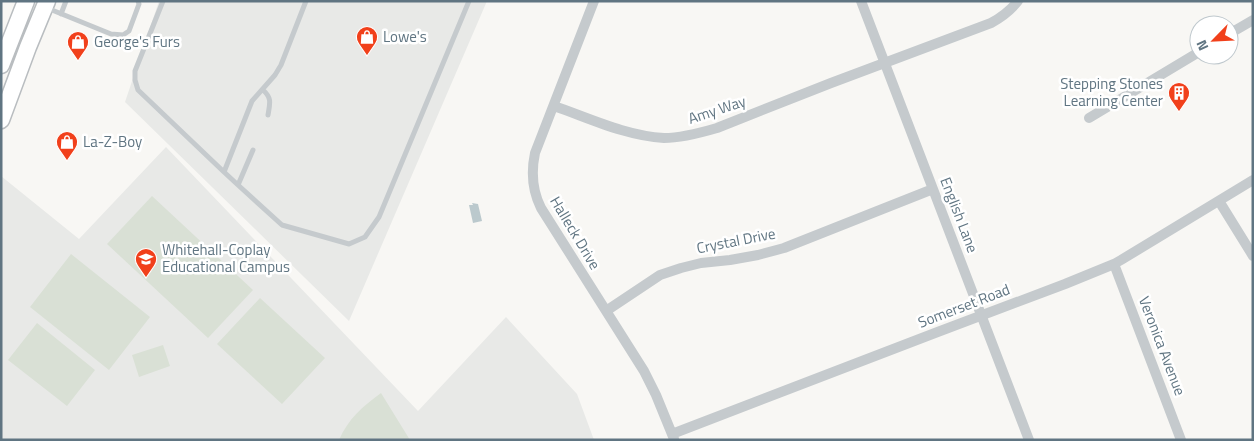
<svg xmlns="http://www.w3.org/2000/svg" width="1254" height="441" font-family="'Titillium Web',sans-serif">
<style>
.built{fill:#e8e9e7}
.green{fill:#d9e0d5}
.water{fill:#bbc9cd}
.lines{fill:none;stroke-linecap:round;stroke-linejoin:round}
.trunk-casing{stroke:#b9bdc0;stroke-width:19}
.service{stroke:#c5cacd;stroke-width:5}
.minor{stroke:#c5cacd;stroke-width:10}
.trunk{stroke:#fff;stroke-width:16}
.labels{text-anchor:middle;stroke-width:5;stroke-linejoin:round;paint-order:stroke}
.poi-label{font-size:15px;fill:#607582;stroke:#fff;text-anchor:start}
.street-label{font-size:15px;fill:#607582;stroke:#fff}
</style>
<rect width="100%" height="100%" fill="#f8f7f4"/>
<!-- built -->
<path class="built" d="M 159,1 L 487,1 L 349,321 L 125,102 Z
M 166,147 L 418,411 L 506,317 L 577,394 L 594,440 L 1,440 L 1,176 L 79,239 Z"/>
<!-- green -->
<path class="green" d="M 152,196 L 253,290 L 208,338 L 107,244 Z
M 71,254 L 150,317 L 109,370 L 30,307 Z
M 260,298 L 325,358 L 282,404 L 217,344 Z
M 37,323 L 95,370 L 67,406 L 8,360 Z
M 163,345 L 170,366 L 139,377 L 132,355 Z
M 381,393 L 410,440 L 339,440 C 348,419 363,406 381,393 Z"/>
<!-- water -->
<path class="water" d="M 472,203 L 478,204 L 482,221 L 473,223 L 469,205 L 473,205 Z"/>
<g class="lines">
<!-- trunk casing -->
<g class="trunk-casing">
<path id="trunk" d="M 1,65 L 26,1
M 1,120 L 28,47 L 47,1"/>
</g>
<!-- service -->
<path class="service" d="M 163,1 L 135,71 L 135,80 L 138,90 L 224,172 L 252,101 L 275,75 L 281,65 L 306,1
M 47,8 L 111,34 L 123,35 L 129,31 L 139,4 L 138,1
M 61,14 L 66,1
M 263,90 C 272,98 270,103 268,115
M 224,172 L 238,185 L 253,150
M 238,185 L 282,225 L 349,244 L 365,237 L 379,217 L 469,1"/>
<!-- minor -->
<path class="minor" d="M 594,1 L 535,153 C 531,172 532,190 541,208 L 644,371 L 656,395 L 674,439
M 861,1 L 1029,440
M 1229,34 L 1253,20
M 554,106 C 589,118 626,136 664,138 C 682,138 700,133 717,128 L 831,83 L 991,23 C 1002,17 1010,11 1018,1
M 1089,118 L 1199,52
M 1219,201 L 1253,256
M 1114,264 L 1181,440
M 606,311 L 660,275 L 681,268 L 701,263 L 730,260 L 758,255 L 784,248 L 933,189
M 672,434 L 935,333 L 1065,284 L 1114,264 L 1121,260 L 1253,180"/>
<!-- trunk -->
<use href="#trunk" class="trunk"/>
</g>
<!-- icons -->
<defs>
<g id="shop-pin" transform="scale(1.125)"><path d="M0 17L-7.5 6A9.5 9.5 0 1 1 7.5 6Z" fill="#f1401b" stroke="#fff"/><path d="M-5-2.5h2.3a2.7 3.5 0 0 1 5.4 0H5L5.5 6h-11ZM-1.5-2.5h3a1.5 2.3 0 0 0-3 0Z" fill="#fff"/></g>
<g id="building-pin" transform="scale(1.125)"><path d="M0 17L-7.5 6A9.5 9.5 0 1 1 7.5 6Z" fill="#f1401b" stroke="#fff"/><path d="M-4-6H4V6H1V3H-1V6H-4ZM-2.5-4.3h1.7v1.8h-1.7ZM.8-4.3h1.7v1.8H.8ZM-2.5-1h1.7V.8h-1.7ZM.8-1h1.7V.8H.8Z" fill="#fff"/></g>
<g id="school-pin" transform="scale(1.125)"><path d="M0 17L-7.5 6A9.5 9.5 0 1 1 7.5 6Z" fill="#f1401b" stroke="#fff"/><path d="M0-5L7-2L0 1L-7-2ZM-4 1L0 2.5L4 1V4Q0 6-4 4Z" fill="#fff"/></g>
</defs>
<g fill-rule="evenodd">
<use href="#shop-pin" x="367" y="37"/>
<use href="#shop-pin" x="78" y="42"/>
<use href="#building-pin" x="1179" y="93"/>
<use href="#shop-pin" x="67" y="142"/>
<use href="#school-pin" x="146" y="259"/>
</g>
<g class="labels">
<!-- poi labels -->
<g class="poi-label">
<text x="383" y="42">Lowe's</text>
<text x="94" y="47">George's Furs</text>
<text x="1163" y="89" text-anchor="end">Stepping Stones<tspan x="1163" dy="17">Learning Center</tspan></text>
<text x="83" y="147">La-Z-Boy</text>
<text x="162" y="255">Whitehall-Coplay<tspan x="162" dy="17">Educational Campus</tspan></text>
</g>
<!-- street labels -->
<g class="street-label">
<text transform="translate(717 110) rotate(-18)" y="5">Amy Way</text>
<text transform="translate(959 215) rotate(69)" y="5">English Lane</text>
<text transform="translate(575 233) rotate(59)" y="5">Halleck Drive</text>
<text transform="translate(736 241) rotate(-11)" y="5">Crystal Drive</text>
<text transform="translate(964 306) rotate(-21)" y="5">Somerset Road</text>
<text transform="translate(1162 346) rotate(69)" y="5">Veronica Avenue</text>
</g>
</g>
<!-- border -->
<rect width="1254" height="441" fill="none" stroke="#607582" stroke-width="5"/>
<!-- north arrow -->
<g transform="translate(1214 40) rotate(246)"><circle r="24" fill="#ffffff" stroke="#bfc8cd"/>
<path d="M0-4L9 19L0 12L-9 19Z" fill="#f1401b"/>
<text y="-8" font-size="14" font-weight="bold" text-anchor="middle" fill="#607582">N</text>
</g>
</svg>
